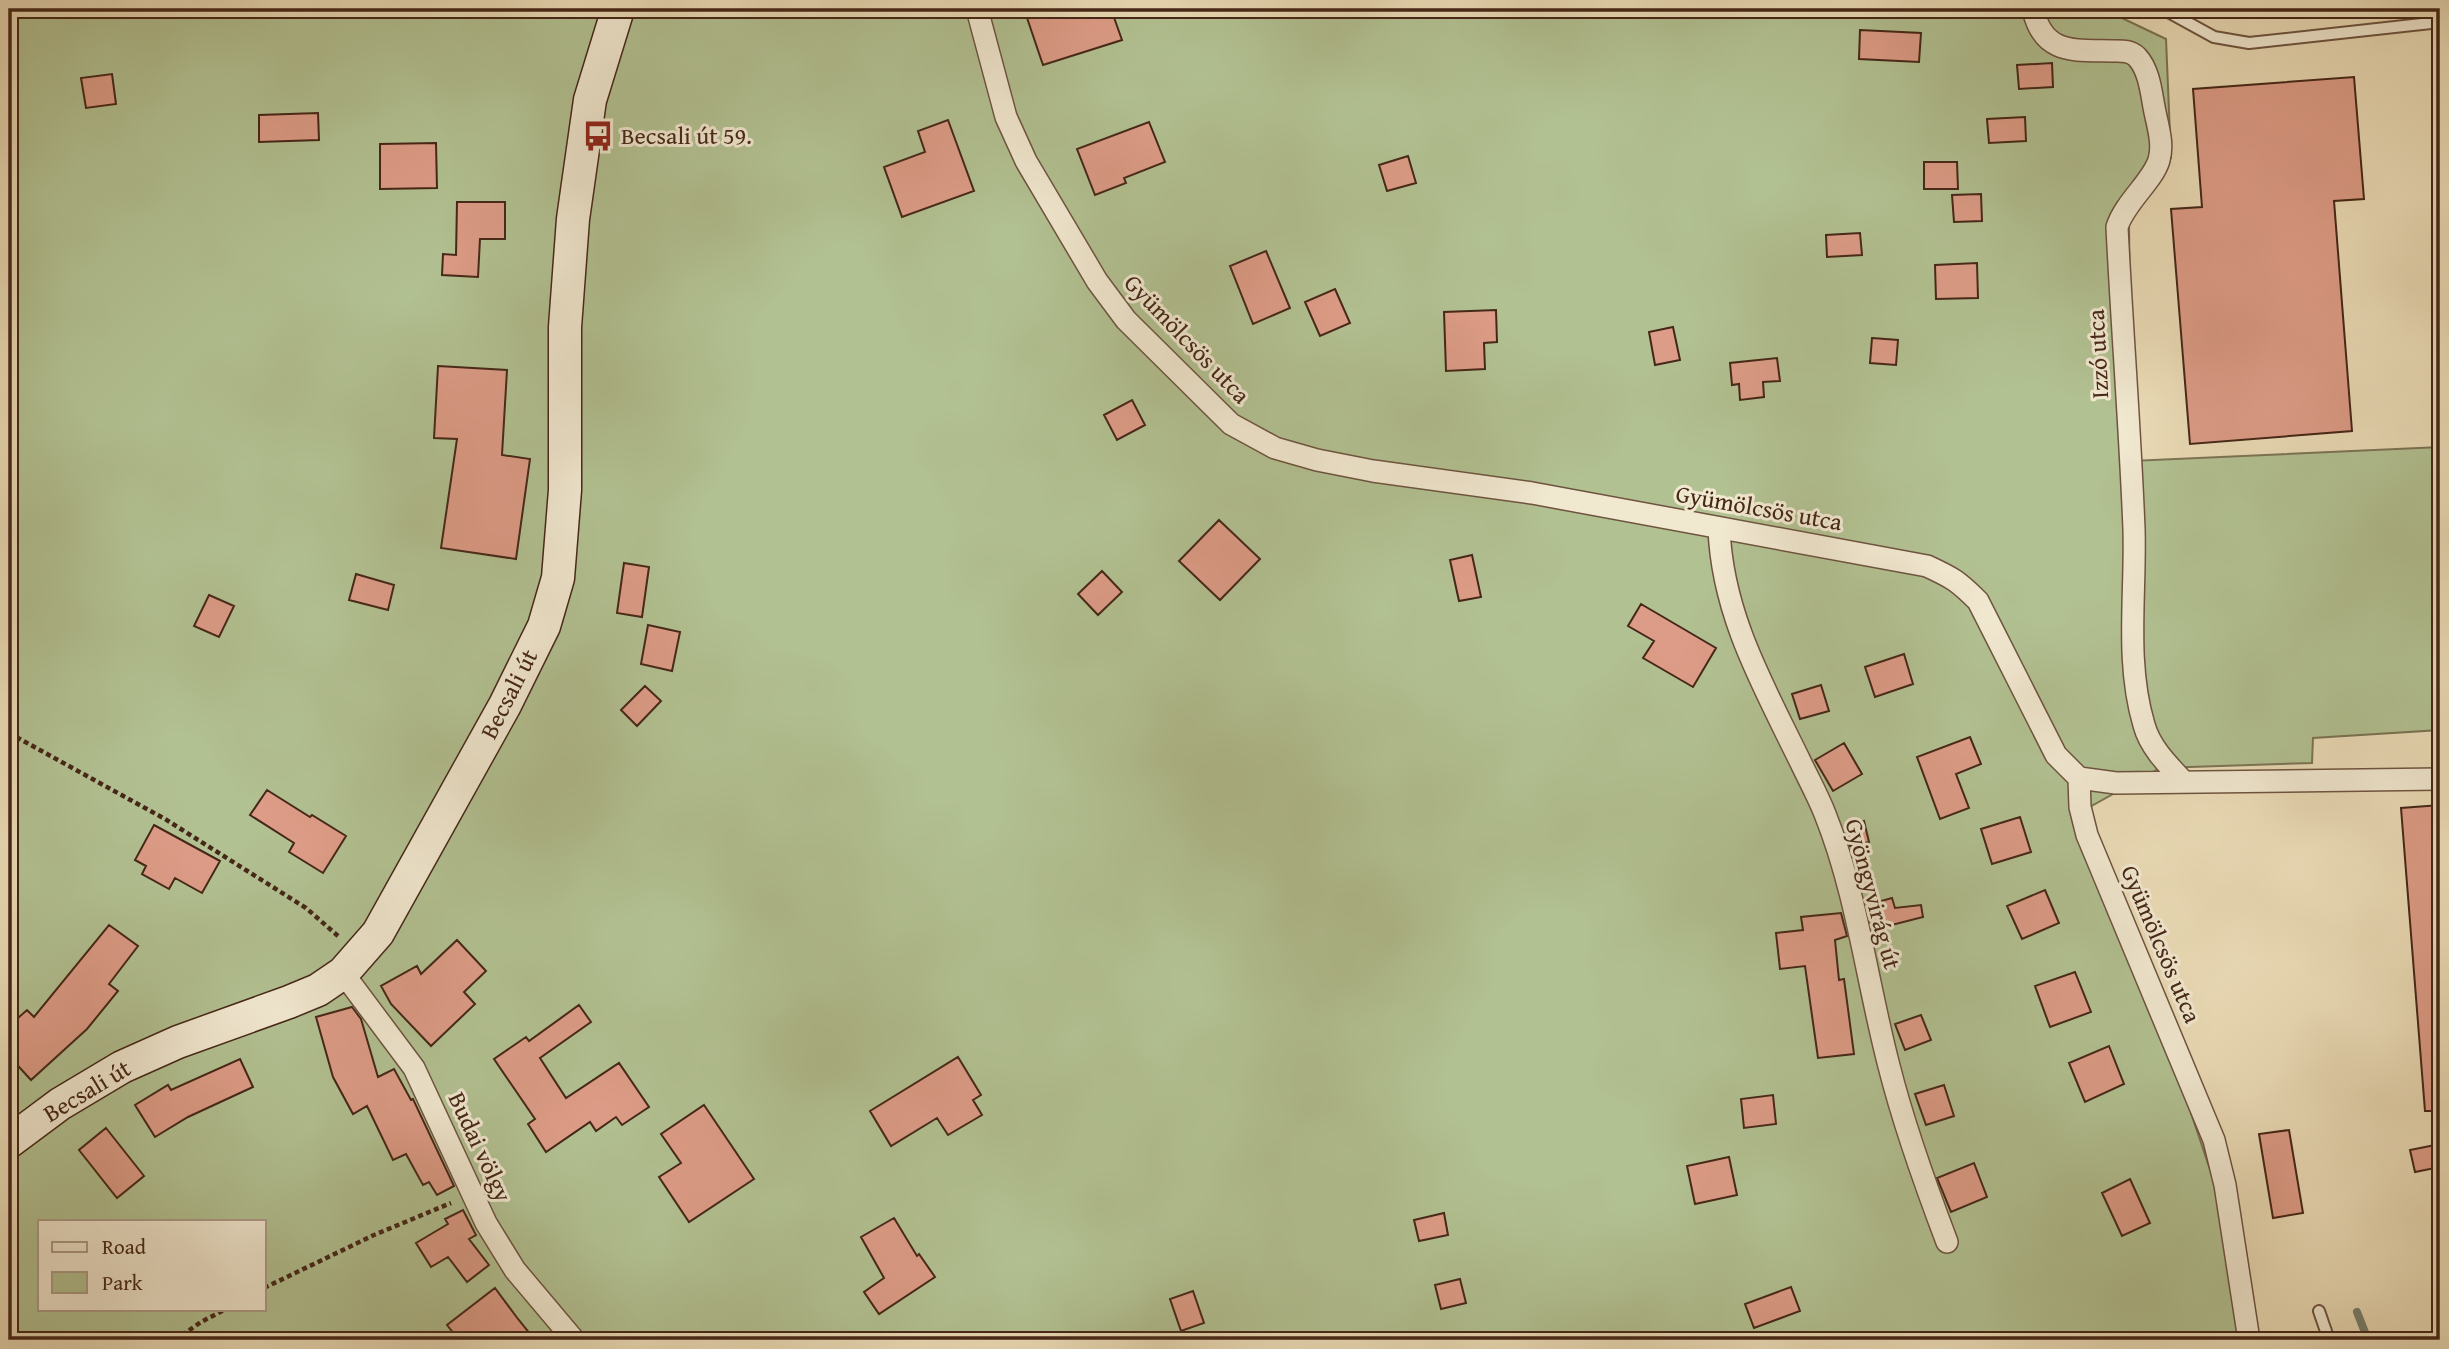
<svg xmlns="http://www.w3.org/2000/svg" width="2449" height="1349" font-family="'Gentium Book Plus',serif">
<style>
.green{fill:#b2c192;stroke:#7c7454;stroke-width:2;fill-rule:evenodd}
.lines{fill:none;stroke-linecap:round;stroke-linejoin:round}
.stream{stroke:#77806f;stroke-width:8}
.building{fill:#dd9c87;stroke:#452717;stroke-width:2}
.lane-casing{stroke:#6e543f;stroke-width:14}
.street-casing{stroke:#6e543f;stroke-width:24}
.secondary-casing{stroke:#452717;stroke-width:35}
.path{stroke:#452717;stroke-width:4.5;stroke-dasharray:5 3.5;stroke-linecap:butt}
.lane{stroke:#f1e8d0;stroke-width:10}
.street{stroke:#f1e8d0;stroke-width:21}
.secondary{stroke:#f1e8d0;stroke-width:32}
.labels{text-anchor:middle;stroke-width:6;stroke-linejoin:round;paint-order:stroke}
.poi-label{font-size:24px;fill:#452717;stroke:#f1e8d0;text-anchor:start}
.street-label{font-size:24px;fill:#452717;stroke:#f1e8d0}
</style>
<rect width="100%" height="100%" fill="#eadbb6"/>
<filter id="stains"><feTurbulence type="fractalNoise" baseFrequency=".00286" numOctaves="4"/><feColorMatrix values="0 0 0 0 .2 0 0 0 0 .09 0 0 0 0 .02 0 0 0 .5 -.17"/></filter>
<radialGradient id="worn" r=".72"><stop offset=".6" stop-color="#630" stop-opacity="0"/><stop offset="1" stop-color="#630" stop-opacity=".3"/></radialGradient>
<!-- green -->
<path class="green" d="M 9,9 L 2103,9 L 2166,39 L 2171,158 L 2129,218 L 2131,461 L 2440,447 L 2440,730 L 2313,738 L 2312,763 L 2160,768 L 2088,808 L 2247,1279 L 2259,1340 L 9,1340 ZM 40,1221 L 264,1221 L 264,1309 L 40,1309 Z"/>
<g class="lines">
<!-- stream -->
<path class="stream" d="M 2357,1312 L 2368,1340"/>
</g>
<!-- building -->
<path class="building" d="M 1024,9 L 1111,9 L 1122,40 L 1043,65 Z
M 1860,30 L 1921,33 L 1919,62 L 1859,59 Z
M 2052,63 L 2053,87 L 2019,89 L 2017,65 Z
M 112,74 L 116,104 L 86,108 L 81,78 Z
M 2354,77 L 2364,199 L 2334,201 L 2352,431 L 2190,444 L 2171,209 L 2202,207 L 2193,89 Z
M 318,113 L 319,140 L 259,142 L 259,115 Z
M 2025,117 L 2026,141 L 1989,143 L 1987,119 Z
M 948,120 L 974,191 L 902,217 L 884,167 L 925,152 L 918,131 Z
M 1149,122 L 1165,162 L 1124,178 L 1126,183 L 1095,195 L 1077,149 Z
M 436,143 L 437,188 L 380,189 L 380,144 Z
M 1408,156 L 1416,183 L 1387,191 L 1379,165 Z
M 1924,162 L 1957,162 L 1958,189 L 1924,189 Z
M 1981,194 L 1982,221 L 1954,222 L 1952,195 Z
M 457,202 L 505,202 L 505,239 L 480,239 L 478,277 L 442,275 L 443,254 L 456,255 Z
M 1860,233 L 1862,255 L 1827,257 L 1826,235 Z
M 1266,251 L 1290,308 L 1253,324 L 1230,266 Z
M 1977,263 L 1978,298 L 1936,299 L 1935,265 Z
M 1335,289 L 1350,323 L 1320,336 L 1305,302 Z
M 1496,310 L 1497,342 L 1484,343 L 1485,369 L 1446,371 L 1444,312 Z
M 1673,327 L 1680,360 L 1655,365 L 1649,332 Z
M 1872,338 L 1898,340 L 1896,365 L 1870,363 Z
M 1777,358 L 1780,381 L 1763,382 L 1764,397 L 1740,400 L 1739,384 L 1732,385 L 1730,363 Z
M 438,366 L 507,370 L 502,455 L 530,459 L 516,559 L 441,548 L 457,439 L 434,438 Z
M 1132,400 L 1145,425 L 1117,440 L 1104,415 Z
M 1219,520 L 1260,559 L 1220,600 L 1179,561 Z
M 1472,555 L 1481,597 L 1459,601 L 1450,560 Z
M 624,563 L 649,567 L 642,617 L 617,613 Z
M 1102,571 L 1122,592 L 1098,615 L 1078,594 Z
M 356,574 L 394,585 L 388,610 L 349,600 Z
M 209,595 L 234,606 L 219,637 L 194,626 Z
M 1641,604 L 1716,648 L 1693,687 L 1643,658 L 1654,641 L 1628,626 Z
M 648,625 L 680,632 L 672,671 L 641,664 Z
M 1904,654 L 1913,684 L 1875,697 L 1865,667 Z
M 1821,685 L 1829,711 L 1800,719 L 1792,694 Z
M 645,686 L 661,701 L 637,726 L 621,710 Z
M 1970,737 L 1981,764 L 1956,774 L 1969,808 L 1940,819 L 1917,757 Z
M 1844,743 L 1862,774 L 1833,791 L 1815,760 Z
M 267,790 L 310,817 L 312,815 L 346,836 L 323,873 L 289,852 L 294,843 L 250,815 Z
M 2440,805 L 2440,1111 L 2425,1111 L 2401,808 Z
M 2020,817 L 2031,852 L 1992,864 L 1981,829 Z
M 1864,821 L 1869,842 L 1850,846 L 1845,826 Z
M 154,825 L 220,861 L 202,893 L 175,878 L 169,889 L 142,874 L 146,866 L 135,860 Z
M 2045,890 L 2059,923 L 2022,939 L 2007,906 Z
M 1892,898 L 1895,908 L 1921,905 L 1923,917 L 1872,930 L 1867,905 Z
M 1841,913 L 1847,936 L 1835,940 L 1839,980 L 1844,979 L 1854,1054 L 1818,1058 L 1805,966 L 1780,969 L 1776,933 L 1803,930 L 1801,917 Z
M 109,925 L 138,946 L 109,984 L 118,991 L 87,1029 L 31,1080 L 9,1056 L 9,1026 L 27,1010 L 34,1017 Z
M 457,940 L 486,971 L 464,992 L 475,1004 L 431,1046 L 391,1004 L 381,986 L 417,966 L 421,974 Z
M 2075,972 L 2091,1012 L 2050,1027 L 2035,986 Z
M 579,1005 L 591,1022 L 540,1058 L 566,1098 L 619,1063 L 649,1107 L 622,1125 L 616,1117 L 596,1131 L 590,1122 L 546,1152 L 528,1124 L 535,1119 L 494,1059 L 526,1037 L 529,1041 Z
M 352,1007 L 361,1019 L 378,1077 L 394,1069 L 411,1100 L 413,1099 L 454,1186 L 437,1195 L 429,1182 L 423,1185 L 406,1154 L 393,1160 L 367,1106 L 353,1114 L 333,1077 L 316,1017 Z
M 1921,1015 L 1931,1040 L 1905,1050 L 1895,1024 Z
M 2109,1046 L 2124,1084 L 2085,1102 L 2069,1063 Z
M 958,1057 L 981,1095 L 973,1100 L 982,1115 L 948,1135 L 937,1118 L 891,1146 L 870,1111 Z
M 240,1059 L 253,1087 L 188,1117 L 155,1137 L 135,1105 L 168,1085 L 171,1090 Z
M 1944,1085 L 1954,1116 L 1926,1125 L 1915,1094 Z
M 1773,1095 L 1776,1124 L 1744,1128 L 1741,1099 Z
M 704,1105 L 754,1179 L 689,1222 L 659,1177 L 681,1163 L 661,1134 Z
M 106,1128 L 144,1176 L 117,1198 L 79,1150 Z
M 2289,1130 L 2303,1213 L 2273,1218 L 2259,1134 Z
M 2440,1144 L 2440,1167 L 2415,1172 L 2410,1150 Z
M 1729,1157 L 1737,1195 L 1695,1204 L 1687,1166 Z
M 1974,1163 L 1987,1197 L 1951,1212 L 1937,1178 Z
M 2130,1179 L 2150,1223 L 2122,1236 L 2102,1193 Z
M 463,1210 L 476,1235 L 469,1239 L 489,1265 L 467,1282 L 448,1257 L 431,1267 L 416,1243 L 448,1224 L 445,1219 Z
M 1444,1213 L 1448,1235 L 1419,1241 L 1414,1220 Z
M 894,1218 L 917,1256 L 919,1254 L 935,1277 L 879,1314 L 864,1292 L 884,1278 L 861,1237 Z
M 1460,1279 L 1466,1303 L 1441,1309 L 1435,1285 Z
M 1791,1287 L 1800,1311 L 1754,1328 L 1745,1304 Z
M 495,1288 L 518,1319 L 535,1340 L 459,1340 L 447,1325 Z
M 1193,1291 L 1204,1323 L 1181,1331 L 1170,1299 Z"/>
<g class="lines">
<!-- lane casing -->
<g class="lane-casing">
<path id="lane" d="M 2163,9 L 2214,37 L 2249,43 L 2440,22
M 2319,1311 L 2329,1340"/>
</g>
<!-- street casing -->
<g class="street-casing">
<path id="street" d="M 977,9 L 1006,117 L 1026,161 L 1097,281 L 1126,320 L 1231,424 L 1275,448 L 1317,460 L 1373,471 L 1532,493 L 1927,566 C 1953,578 1958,581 1978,601 L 2056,755 L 2079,778 L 2080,807 L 2087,835 L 2214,1140 L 2225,1185 L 2249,1340
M 2033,9 C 2043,55 2074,50 2112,51 C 2121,51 2130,50 2137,57 C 2149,70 2151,91 2154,107 C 2157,124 2164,143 2159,160 C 2153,181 2125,202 2117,227 C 2122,328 2130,429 2134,529 C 2136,595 2125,661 2144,725 C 2150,747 2167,764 2183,781
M 1719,528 C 1722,614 1763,685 1800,761 C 1808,778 1818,796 1825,814 C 1857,894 1867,982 1889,1066 C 1904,1126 1925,1184 1947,1242
M 2079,778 L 2116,783 L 2440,779
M 343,973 L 414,1068 L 486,1223 L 515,1270 L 574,1340"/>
</g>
<!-- secondary casing -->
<g class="secondary-casing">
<path id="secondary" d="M 9,1142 L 60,1104 L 122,1067 L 178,1042 L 289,1002 L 318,990 L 343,973 L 378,933 L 505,705 L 544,626 L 558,578 L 565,490 L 565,327 L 573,219 L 590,100 L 618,9"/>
</g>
<!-- path -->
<path class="path" d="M 9,733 L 165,819 L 306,908 L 338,936
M 264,1288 L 374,1235 L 451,1203
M 175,1340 L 201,1322 L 226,1309"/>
<!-- lane -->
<use href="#lane" class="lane"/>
<!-- street -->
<use href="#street" class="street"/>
<!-- secondary -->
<use href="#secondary" class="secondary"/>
</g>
<!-- icons -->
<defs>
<g id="bus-bare" transform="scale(2.415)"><path d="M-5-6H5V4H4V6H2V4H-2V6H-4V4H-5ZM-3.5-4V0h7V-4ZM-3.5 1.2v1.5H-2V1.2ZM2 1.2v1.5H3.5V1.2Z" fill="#8f2418" stroke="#f1e8d0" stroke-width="2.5" paint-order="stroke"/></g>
</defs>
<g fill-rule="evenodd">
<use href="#bus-bare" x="598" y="136"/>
</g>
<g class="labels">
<!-- poi labels -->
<g class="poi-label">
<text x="621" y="144">Becsali út 59.</text>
</g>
<!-- street labels -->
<g class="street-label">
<text transform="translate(1187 339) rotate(46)" y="8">Gyümölcsös utca</text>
<text transform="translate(2098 354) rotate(-93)" y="8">Izzó utca</text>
<text transform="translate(1759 508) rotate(10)" y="8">Gyümölcsös utca</text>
<text transform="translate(509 694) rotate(-63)" y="8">Becsali út</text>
<text transform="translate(1873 894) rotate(75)" y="8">Gyöngyvirág út</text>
<text transform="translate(2161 944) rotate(67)" y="8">Gyümölcsös utca</text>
<text transform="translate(87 1091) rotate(-31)" y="8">Becsali út</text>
<text transform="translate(480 1147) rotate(65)" y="8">Budai völgy</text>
</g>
</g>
<!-- margin -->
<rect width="2449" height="1349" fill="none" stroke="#eadbb6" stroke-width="35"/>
<rect x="10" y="10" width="2428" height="1328" fill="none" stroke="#452717" stroke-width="3.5"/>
<rect x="18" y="18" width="2414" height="1314" fill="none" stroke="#452717" stroke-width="2"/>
<!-- legend -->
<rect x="38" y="1220" width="228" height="91" fill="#f1e8d0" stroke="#ac9b86" stroke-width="2"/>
<rect x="52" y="1242" width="35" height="10" fill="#f1e8d0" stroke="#ac9b86" stroke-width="2"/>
<text x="102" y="1254" font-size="21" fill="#452717">Road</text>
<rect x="52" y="1272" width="35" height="21" fill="#b2c192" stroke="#ac9b86" stroke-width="2"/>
<text x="102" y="1290" font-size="21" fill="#452717">Park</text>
<rect width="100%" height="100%" filter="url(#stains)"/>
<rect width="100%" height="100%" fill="url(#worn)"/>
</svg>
